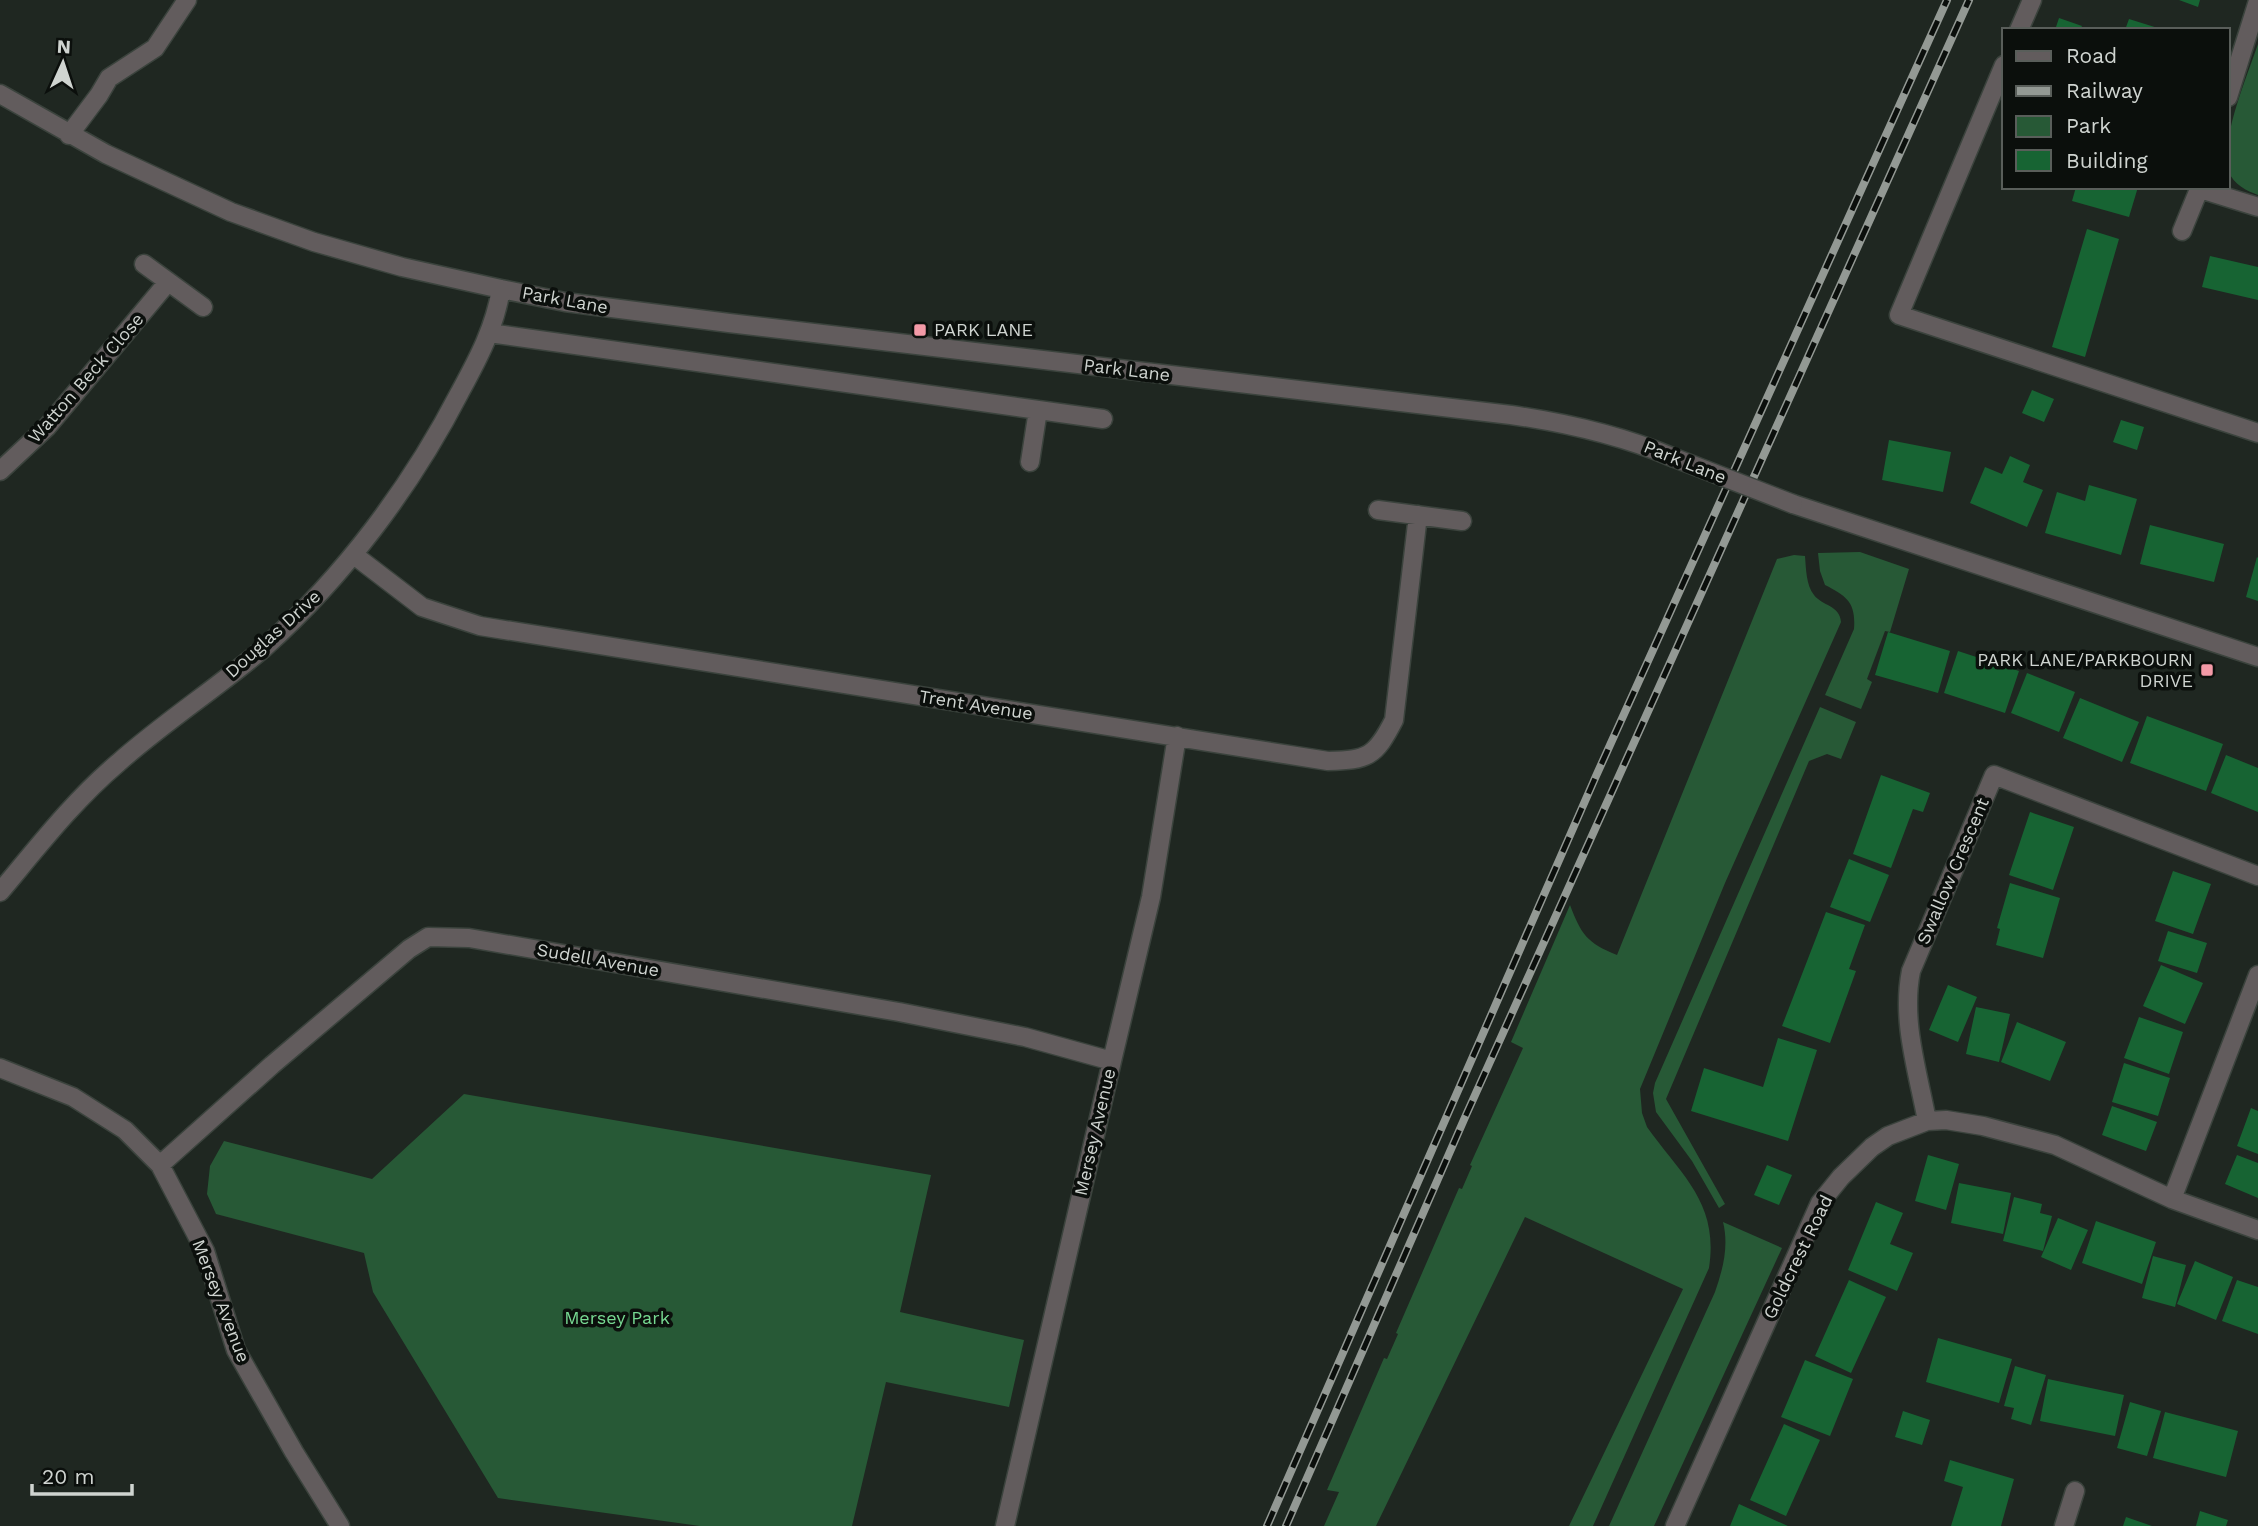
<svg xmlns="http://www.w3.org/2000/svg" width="2258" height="1526" font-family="'Work Sans',sans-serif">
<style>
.green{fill:#275936}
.building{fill:#176433}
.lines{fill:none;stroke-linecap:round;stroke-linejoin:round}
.minor-casing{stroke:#3b433d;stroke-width:21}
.minor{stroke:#625c5d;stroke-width:18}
.rail-casing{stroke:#939994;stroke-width:8}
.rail{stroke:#0b0f0c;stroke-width:5;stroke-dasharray:16;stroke-linecap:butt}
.minor-bridge-casing{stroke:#3b433d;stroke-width:21;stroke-linecap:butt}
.minor-bridge{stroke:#625c5d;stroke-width:18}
.poi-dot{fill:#f39aa7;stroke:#0b0f0c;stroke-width:2.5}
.labels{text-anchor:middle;stroke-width:7;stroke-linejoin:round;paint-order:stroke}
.street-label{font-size:18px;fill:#cfd4d0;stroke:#0b0f0c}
.poi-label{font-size:18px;fill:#cfd4d0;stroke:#0b0f0c;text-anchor:start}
.park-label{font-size:18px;fill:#77d992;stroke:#0b0f0c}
</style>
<rect width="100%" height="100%" fill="#1f2721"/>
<!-- green -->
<path class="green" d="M 2258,44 L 2258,195 C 2247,191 2233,184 2229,172 C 2219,141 2248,74 2258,44 Z
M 1860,552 L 1909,569 L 1890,632 L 1885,631 L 1867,679 L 1872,682 L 1861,709 L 1825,695 L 1854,629 C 1856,603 1847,596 1825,585 L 1820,571 L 1818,553 Z
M 1794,555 L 1805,556 C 1806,568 1806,585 1814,595 C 1822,606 1840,605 1841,622 L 1725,883 L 1640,1089 L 1642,1113 L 1647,1127 C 1682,1176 1719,1203 1709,1268 L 1593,1526 L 1569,1526 L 1683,1289 L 1525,1217 L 1376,1526 L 1324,1526 L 1339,1492 L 1327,1490 L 1384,1358 L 1387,1359 L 1398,1334 L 1396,1333 L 1459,1188 L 1462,1189 L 1472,1166 L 1470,1165 L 1523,1048 L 1511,1042 L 1570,905 C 1581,934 1587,943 1617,955 L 1777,559 Z
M 1820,707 L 1856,722 L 1841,759 L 1827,754 L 1809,761 L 1666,1099 L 1725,1204 L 1719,1208 L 1692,1161 L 1656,1112 L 1653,1093 L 1655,1083 Z
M 464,1094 L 931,1175 L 900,1312 L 1024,1340 L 1009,1407 L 886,1382 L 852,1526 L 700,1526 L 498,1498 L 373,1292 L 364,1253 L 216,1214 L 207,1194 L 210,1166 L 224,1141 L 372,1179 Z
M 1723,1222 L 1782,1248 L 1654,1526 L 1609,1526 L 1715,1292 C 1723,1269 1729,1246 1723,1222 Z"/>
<!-- building -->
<path class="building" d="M 2179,0 L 2200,0 L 2198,7 Z
M 2059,18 L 2082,26 L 2080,30 L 2055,30 Z
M 2129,19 L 2161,29 L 2161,30 L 2125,30 Z
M 2076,187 L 2138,187 L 2129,217 L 2072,201 Z
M 2087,229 L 2119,239 L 2085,357 L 2052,347 Z
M 2210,256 L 2258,267 L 2258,300 L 2202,287 Z
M 2032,390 L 2054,399 L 2044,422 L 2022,413 Z
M 2121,420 L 2144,427 L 2137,450 L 2113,442 Z
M 1889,440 L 1951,452 L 1943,492 L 1882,480 Z
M 2010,456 L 2030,465 L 2023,482 L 2043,490 L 2027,527 L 1970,503 L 1985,467 L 2002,474 Z
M 2089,485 L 2137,499 L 2121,555 L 2045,533 L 2057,492 L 2085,501 Z
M 2150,525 L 2224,544 L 2214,582 L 2140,564 Z
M 2257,557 L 2258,558 L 2258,601 L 2246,597 Z
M 1888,632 L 1950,651 L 1938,693 L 1875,675 Z
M 1958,651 L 2019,671 L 2005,713 L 1944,693 Z
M 2027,673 L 2075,692 L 2059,732 L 2011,713 Z
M 2080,698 L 2139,722 L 2122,762 L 2063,738 Z
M 2147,716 L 2223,744 L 2206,791 L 2130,763 Z
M 2226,755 L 2258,768 L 2258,812 L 2211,793 Z
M 1881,775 L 1930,793 L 1923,812 L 1913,809 L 1891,868 L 1853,854 Z
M 2030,812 L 2074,827 L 2053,890 L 2009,875 Z
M 1849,859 L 1889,875 L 1870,922 L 1830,907 Z
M 2173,871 L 2211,884 L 2193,934 L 2155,921 Z
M 2010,883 L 2060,898 L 2043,958 L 1996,945 L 2000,929 L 1997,928 Z
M 1826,912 L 1865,925 L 1849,969 L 1856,971 L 1830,1043 L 1782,1026 Z
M 2168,931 L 2207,943 L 2197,973 L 2158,961 Z
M 2161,965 L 2203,983 L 2185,1024 L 2143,1006 Z
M 1948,985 L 1977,997 L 1958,1042 L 1929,1030 Z
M 1976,1007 L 2010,1014 L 1999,1062 L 1966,1054 Z
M 2139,1017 L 2183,1032 L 2169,1074 L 2124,1058 Z
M 2017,1022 L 2066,1042 L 2050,1081 L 2001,1062 Z
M 1778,1038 L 1817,1050 L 1788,1141 L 1691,1111 L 1704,1068 L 1763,1087 Z
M 2124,1063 L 2170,1078 L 2158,1116 L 2112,1102 Z
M 2112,1106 L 2157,1122 L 2146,1151 L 2102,1135 Z
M 2251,1108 L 2258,1111 L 2258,1154 L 2237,1146 Z
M 1928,1155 L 1959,1164 L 1946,1210 L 1915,1201 Z
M 2237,1155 L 2258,1163 L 2258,1198 L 2225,1184 Z
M 1767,1165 L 1792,1175 L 1779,1205 L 1754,1195 Z
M 1959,1183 L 2011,1193 L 2003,1234 L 1951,1223 Z
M 2014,1197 L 2042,1204 L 2040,1213 L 2052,1216 L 2043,1251 L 2003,1241 Z
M 1876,1202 L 1903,1213 L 1890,1244 L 1913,1253 L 1897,1291 L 1848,1270 Z
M 2058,1218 L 2088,1230 L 2071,1270 L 2041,1257 Z
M 2096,1221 L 2156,1242 L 2142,1284 L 2082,1263 Z
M 2153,1256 L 2186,1265 L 2175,1307 L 2142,1298 Z
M 2195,1261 L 2233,1277 L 2216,1320 L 2177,1304 Z
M 1849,1280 L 1886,1297 L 1851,1373 L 1815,1356 Z
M 2237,1280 L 2258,1287 L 2258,1334 L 2222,1321 Z
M 1938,1338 L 2012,1359 L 1999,1403 L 1926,1382 Z
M 1805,1360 L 1853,1379 L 1830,1436 L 1781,1417 Z
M 2015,1366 L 2046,1375 L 2031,1425 L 2011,1419 L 2014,1408 L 2004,1406 Z
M 2048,1379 L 2124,1395 L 2115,1436 L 2040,1421 Z
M 2130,1402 L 2161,1411 L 2147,1456 L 2117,1448 Z
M 1903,1411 L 1930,1420 L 1922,1445 L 1895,1437 Z
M 2165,1412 L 2238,1431 L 2226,1477 L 2153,1458 Z
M 1784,1424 L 1820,1440 L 1786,1516 L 1750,1500 Z
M 1950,1460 L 2014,1479 L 2001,1526 L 1951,1526 L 1963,1487 L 1944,1481 Z
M 1739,1504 L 1788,1526 L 1730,1526 Z
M 2200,1511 L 2228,1520 L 2226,1526 L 2196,1526 Z
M 2126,1517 L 2152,1526 L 2123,1526 Z"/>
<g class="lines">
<!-- minor casing -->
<g class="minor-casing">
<path id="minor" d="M 2019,30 L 2032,0
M 2004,65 L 1899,315 L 2258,433
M 0,94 L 106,154 L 231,212 L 314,242 L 402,267 L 501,289 L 565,302 L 729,323 L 1511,415 C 1567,423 1620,435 1672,457
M 2228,97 L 2258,1
M 69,135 L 99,95 L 109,78 L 155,48 L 187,0
M 2200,189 L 2258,207
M 2182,231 L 2200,187
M 144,264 L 203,307
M 489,333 L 1103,419
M 1030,462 L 1038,410
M 0,471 L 47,427 L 168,282
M 1793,504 L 2258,657
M 1378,510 L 1462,521
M 354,555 L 422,607 L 480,626 L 1328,761 C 1368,760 1375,757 1394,720 L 1418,515
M 0,892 C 37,848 73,801 118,763 C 164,722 217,688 264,648 C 344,576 411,487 460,392 C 478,359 495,327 501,289
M 0,1068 L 73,1097 L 125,1130 L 160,1165 L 205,1251 L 236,1350 L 294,1452 L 340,1526
M 1927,1121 C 1918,1072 1901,1021 1911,971 L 1994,775 L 2258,876
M 160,1165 L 272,1065 L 409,949 L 428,937 L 469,938 L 899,1012 L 1025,1037 L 1112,1061
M 2172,1199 L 2258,975
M 1005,1526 L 1112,1061 L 1151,897 L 1177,736
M 1675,1526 L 1820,1203 L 1841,1177 L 1872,1147 L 1888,1136 L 1927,1121 L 1946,1120 L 1983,1126 L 2055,1145 L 2172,1199 L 2258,1230
M 2064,1526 L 2075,1491"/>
</g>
<!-- minor -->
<use href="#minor" class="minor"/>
<!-- rail casing -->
<g class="rail-casing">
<path id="rail" d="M 1267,1526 L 1596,776 L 1947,0
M 1286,1526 L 1466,1115 L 1969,0"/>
</g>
<!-- rail -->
<use href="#rail" class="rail"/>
<!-- minor-bridge casing -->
<g class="minor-bridge-casing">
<path id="minor-bridge" d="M 1672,457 L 1793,504"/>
</g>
<!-- minor-bridge -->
<use href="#minor-bridge" class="minor-bridge"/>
</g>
<!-- markers -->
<g class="poi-dot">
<rect x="913" y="323" width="14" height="14" rx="3.5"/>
<rect x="2200" y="663" width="14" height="14" rx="3.5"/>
</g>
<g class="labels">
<!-- street labels -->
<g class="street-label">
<text transform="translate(565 300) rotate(10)" y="6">Park Lane</text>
<text transform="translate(1127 370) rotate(7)" y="6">Park Lane</text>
<text transform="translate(86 378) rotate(-49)" y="6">Watton Beck Close</text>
<text transform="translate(1685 462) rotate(22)" y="6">Park Lane</text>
<text transform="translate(273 634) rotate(-42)" y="6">Douglas Drive</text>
<text transform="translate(976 705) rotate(9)" y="6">Trent Avenue</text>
<text transform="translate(1953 871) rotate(-67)" y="6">Swallow Crescent</text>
<text transform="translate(598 960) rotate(10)" y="6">Sudell Avenue</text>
<text transform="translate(1095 1132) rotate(-77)" y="6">Mersey Avenue</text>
<text transform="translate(1798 1257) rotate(-64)" y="6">Goldcrest Road</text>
<text transform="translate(221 1301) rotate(69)" y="6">Mersey Avenue</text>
</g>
<!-- poi labels -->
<g class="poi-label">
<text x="934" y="336">PARK LANE</text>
<text x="2193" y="666" text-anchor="end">PARK LANE/PARKBOURN<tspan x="2193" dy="21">DRIVE</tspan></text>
</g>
<!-- park labels -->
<g class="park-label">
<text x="617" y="1324">Mersey Park</text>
</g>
</g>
<!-- legend -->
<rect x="2002" y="28" width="228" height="161" fill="#0b0f0c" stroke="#595e5a" stroke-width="2"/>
<rect x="2016" y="51" width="35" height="10" fill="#625c5d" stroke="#595e5a" stroke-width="2"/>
<text x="2066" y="63" font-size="21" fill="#cfd4d0">Road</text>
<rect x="2016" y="86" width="35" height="10" fill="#939994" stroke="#595e5a" stroke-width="2"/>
<text x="2066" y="98" font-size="21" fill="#cfd4d0">Railway</text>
<rect x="2016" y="116" width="35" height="21" fill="#275936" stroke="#595e5a" stroke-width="2"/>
<text x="2066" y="133" font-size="21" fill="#cfd4d0">Park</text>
<rect x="2016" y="150" width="35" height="21" fill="#176433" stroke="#595e5a" stroke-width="2"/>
<text x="2066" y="168" font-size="21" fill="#cfd4d0">Building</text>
<!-- north arrow -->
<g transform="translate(63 63) rotate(3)" stroke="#0b0f0c" stroke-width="5" paint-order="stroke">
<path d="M0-5L12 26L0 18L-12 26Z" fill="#cfd4d0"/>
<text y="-10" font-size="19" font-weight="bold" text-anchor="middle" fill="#cfd4d0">N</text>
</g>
<!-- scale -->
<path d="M32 1484v10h100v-10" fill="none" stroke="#cfd4d0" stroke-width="3.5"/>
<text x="42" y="1484" font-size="21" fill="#cfd4d0" stroke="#0b0f0c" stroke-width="5" paint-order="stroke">20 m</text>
</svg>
